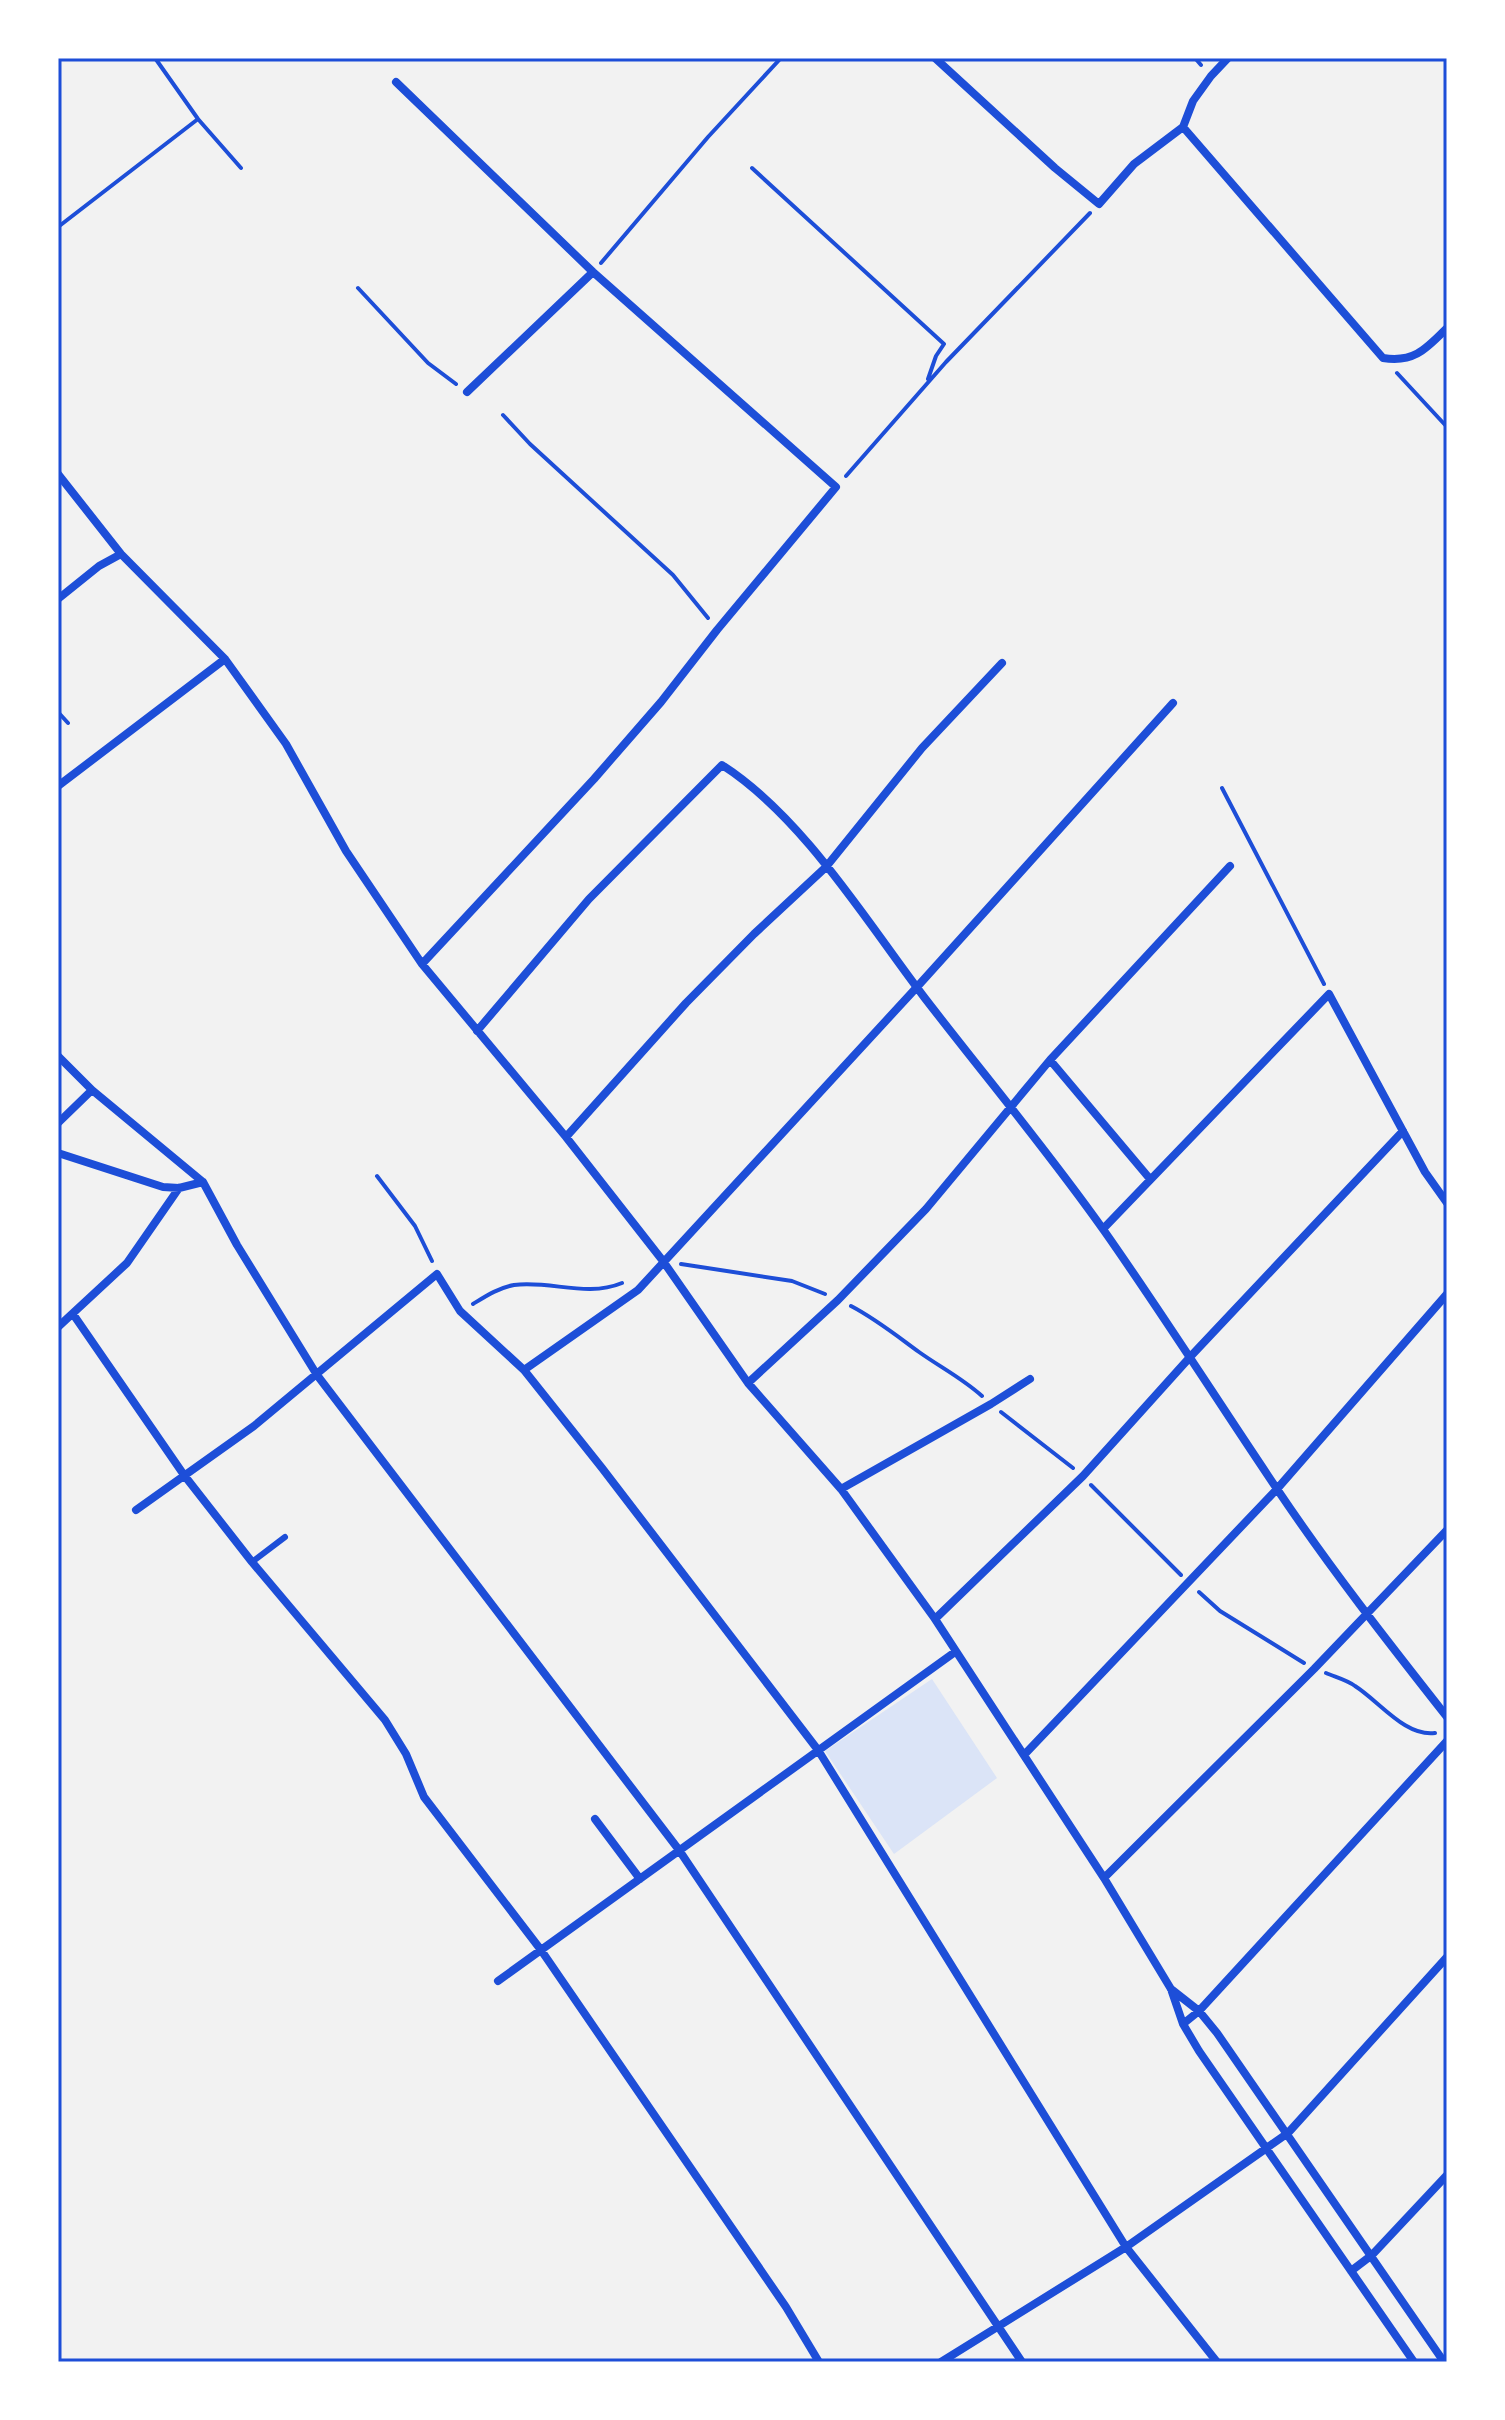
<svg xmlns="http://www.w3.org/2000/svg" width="1505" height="2420" font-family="'Asap Condensed',sans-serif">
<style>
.green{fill:#dbe4f7}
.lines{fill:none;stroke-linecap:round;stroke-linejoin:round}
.path{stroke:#1d4ed8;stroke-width:4}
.service{stroke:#1d4ed8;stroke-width:6}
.minor{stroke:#1d4ed8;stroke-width:8}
.neatline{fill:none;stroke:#1d4ed8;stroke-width:3}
</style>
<rect width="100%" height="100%" fill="#f2f2f2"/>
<!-- green -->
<path class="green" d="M 932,1679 L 997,1778 L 894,1854 L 825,1751 Z"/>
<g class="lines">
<!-- path -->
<path class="path" d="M 155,58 L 198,119 L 241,168
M 1195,58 L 1201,65
M 752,168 L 944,344 L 936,356 L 928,379
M 58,227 L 198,119
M 601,263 L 708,137 L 781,58
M 358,288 L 428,363 L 456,384
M 1397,373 L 1447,427
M 503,415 L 530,444 L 673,575 L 708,618
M 846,476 L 946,362 L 1090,213
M 58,712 L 68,723
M 1222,788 L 1324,984
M 377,1176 L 415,1226 L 432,1261
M 681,1264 L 792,1281 L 825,1294
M 473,1304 C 486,1296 498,1288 514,1285 C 551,1280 586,1298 622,1283
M 851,1306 C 876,1319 897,1336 919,1352 C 940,1367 962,1378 982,1396
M 1001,1412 L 1073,1468
M 1091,1485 L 1181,1575
M 1199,1592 L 1220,1611 L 1304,1663
M 1326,1673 C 1335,1677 1347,1680 1355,1686 C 1379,1701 1405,1737 1435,1733"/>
<!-- service -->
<path class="service" d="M 252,1562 L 285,1537"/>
<!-- minor -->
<path class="minor" d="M 935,58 L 1055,168 L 1099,204 L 1134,164 L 1183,127 L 1193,101 L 1211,76 L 1228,58
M 396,82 L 593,272 L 836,487 L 717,630 L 661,702 L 594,779 L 422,964
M 1183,127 L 1383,358 C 1414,363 1426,349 1447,328
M 467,392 L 593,272
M 58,474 L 121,554 L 225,659 L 286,744 L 346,851 L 422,964 L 566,1137 L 663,1261 L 748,1383 L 841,1489 L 935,1619 L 1104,1878 L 1171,1989 L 1183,2024 L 1199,2051 L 1414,2362
M 58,599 L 99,566 L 121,554
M 58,786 L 225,659
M 477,1031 L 589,899 L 722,765 C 803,817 866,921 924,997 C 984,1075 1048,1151 1105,1232 C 1164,1316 1219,1403 1277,1489 C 1330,1568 1388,1642 1447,1717
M 58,1056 L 92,1090 L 203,1182 L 237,1245 L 317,1375 L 679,1850 L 1022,2362
M 1050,1060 L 1150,1179
M 58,1123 L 92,1090
M 566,1137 L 686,1003 L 754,934 L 826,867 L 922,748 L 1002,663
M 58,1153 L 163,1187 L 179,1188 L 203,1182
M 1103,1229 L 1329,994 L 1425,1172 L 1447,1203
M 73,1314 L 184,1475 L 252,1562 L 385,1720 L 406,1754 L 424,1797 L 541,1950 L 786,2307 L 819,2362
M 58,1327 L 127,1263 L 179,1188
M 524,1370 L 638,1290 L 917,987 L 1173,703
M 748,1383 L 838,1300 L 926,1209 L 1050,1060 L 1230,866
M 841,1489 L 991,1404 L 1030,1379
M 136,1510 L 254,1426 L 437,1274 L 460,1311 L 524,1370 L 602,1468 L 818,1750 L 1126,2247 L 1217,2362
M 935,1619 L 1083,1476 L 1191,1356 L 1403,1131
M 1024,1755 L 1277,1489 L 1447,1294
M 595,1819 L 640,1879
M 1104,1878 L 1314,1669 L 1447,1530
M 498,1981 L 955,1652
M 1171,1989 L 1199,2011 L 1217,2033 L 1444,2362
M 1183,2024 L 1199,2011 L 1447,1741
M 1351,2271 L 1372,2255 L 1447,2175
M 941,2362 L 1126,2247 L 1288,2133 L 1447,1957"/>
</g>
<!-- border -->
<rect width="1505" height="2420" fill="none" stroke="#ffffff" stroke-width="120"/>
<rect x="60" y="60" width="1385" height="2300" class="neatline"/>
</svg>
